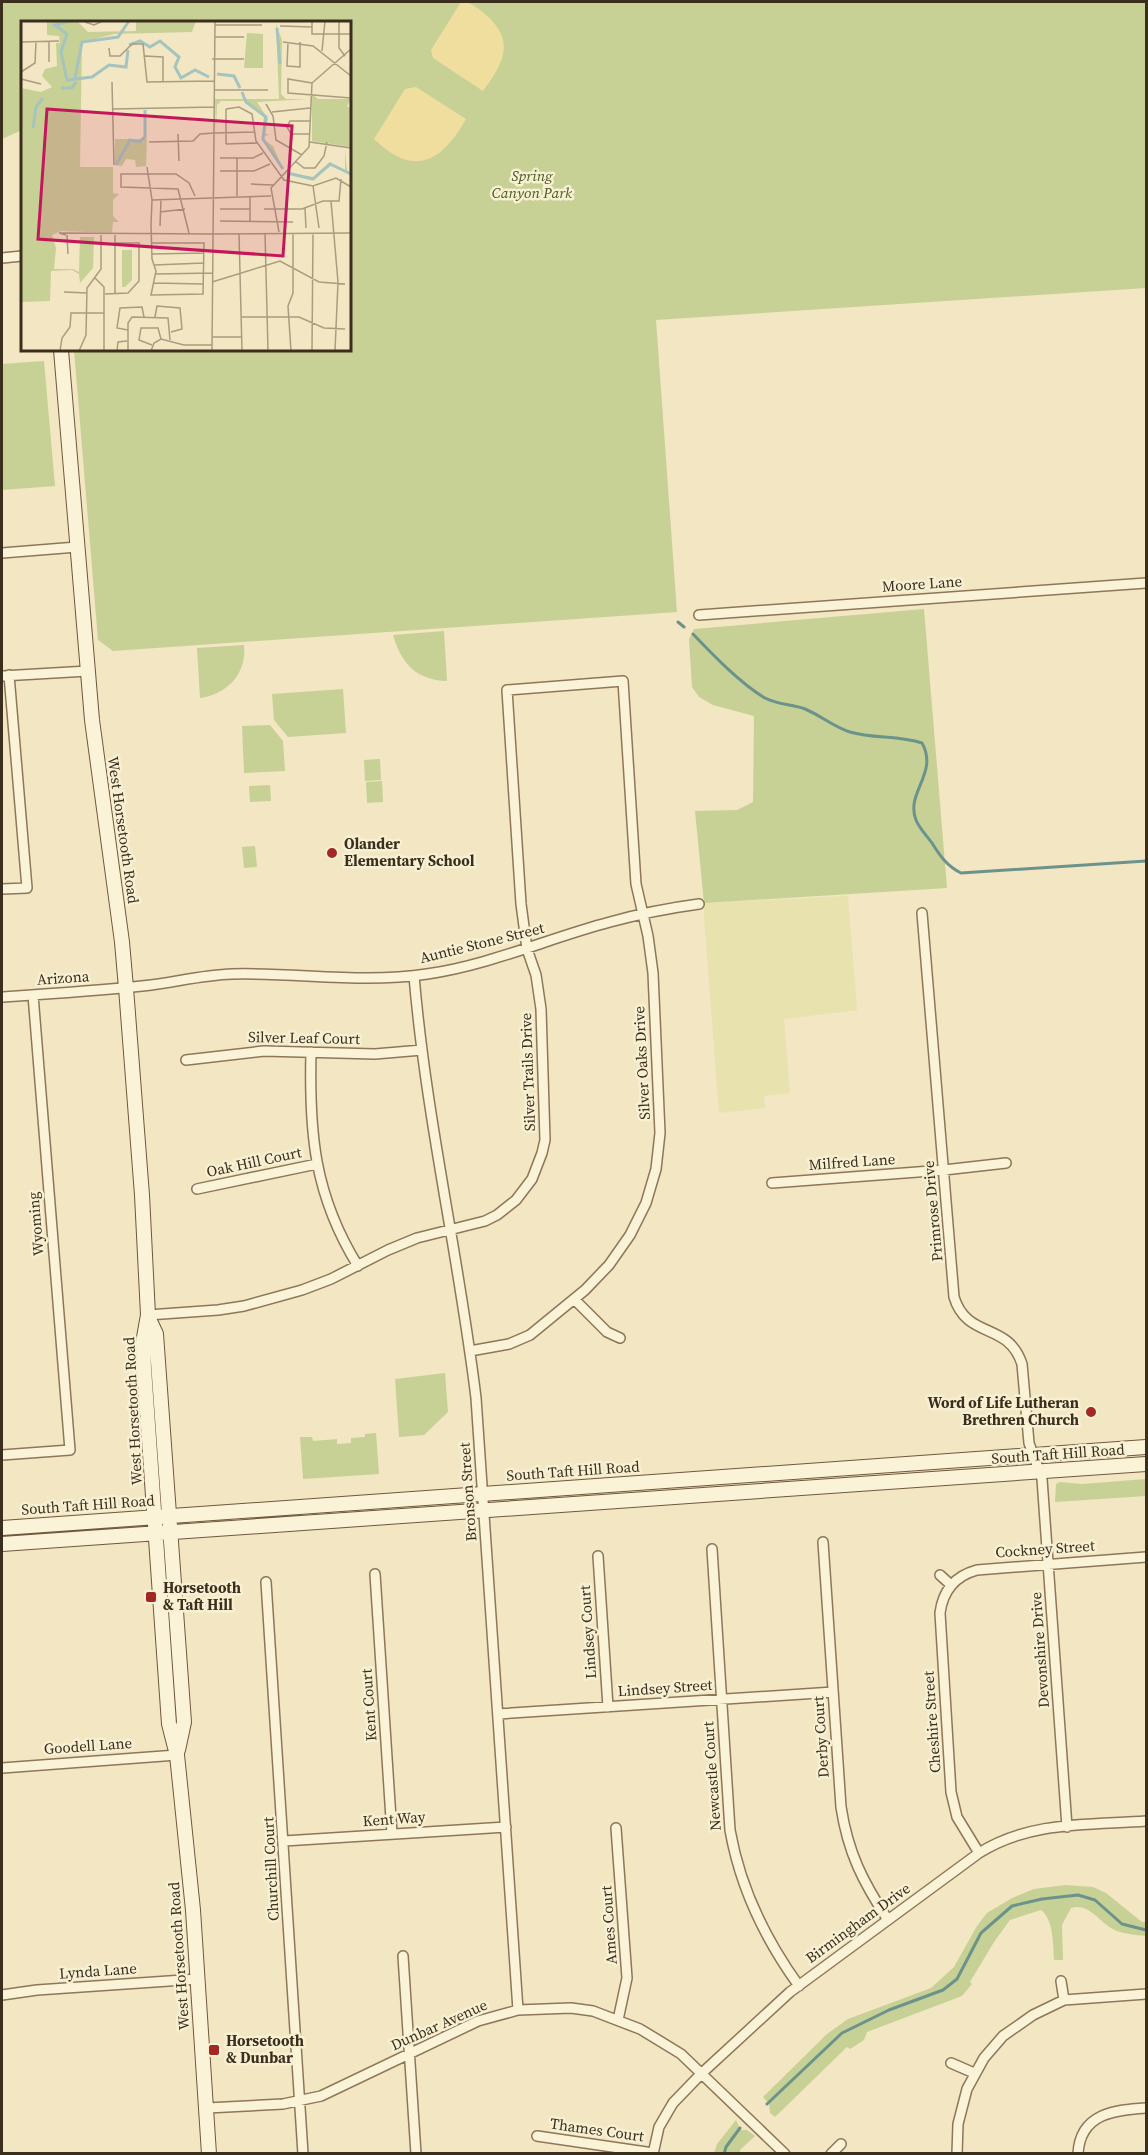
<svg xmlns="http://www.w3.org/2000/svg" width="1148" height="2155" font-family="'Source Serif 4',serif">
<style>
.farmland{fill:#e8e2af}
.green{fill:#c7d195}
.sand{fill:#f0de9e}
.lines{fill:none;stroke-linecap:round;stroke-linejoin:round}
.stream{stroke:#6b938c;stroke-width:3}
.street-casing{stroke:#8e7758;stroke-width:12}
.secondary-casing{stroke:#6f583b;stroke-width:16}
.street{stroke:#fbf3d7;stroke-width:9}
.secondary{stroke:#fbf3d7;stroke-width:14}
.poi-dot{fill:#a22923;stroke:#f8f0d3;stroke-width:2}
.labels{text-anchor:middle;stroke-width:5;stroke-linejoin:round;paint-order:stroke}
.park-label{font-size:15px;font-style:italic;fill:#495a22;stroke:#f8f0d3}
.street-label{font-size:15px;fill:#3c2e1d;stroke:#f8f0d3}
.poi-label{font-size:15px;font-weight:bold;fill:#3c2e1d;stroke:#f8f0d3;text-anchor:start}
.inset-river{fill:none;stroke:#a5c4bd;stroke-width:3}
.inset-road{fill:none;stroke:#a99c81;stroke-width:1.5}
.view{fill:#c2185b;fill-opacity:0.15;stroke:#c2185b;stroke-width:3}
.inset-edge{fill:none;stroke:#3c2e1d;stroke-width:3}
</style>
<rect width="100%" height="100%" fill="#f2e6c3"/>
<!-- farmland -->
<path class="farmland" d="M 848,896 L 857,1010 L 784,1019 L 790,1093 L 764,1096 L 765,1108 L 719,1113 L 704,917 L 704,903 Z"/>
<!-- green -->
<path class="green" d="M 2,2 L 1146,2 L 1146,288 L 656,320 L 677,612 L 113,651 L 98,640 L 74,350 L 350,350 L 350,22 L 22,22 L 22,130 L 2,139 Z
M 44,361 L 55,486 L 2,490 L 2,364 Z
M 924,609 L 947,888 L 704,903 L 695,811 L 737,810 L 753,802 L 754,716 L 713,705 L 699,697 L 692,687 L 689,639 L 694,629 Z
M 444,631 L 447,681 C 416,680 401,663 393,635 Z
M 244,645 C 247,673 228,694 200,698 L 197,648 Z
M 343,689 L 346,733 L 288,737 L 274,720 L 272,694 Z
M 270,725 L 283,741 L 285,771 L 244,773 L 242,726 Z
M 380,759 L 381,780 L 365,781 L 364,760 Z
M 382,781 L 383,802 L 367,803 L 366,782 Z
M 270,785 L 271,801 L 250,802 L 249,786 Z
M 255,846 L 257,867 L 244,868 L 242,847 Z
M 445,1373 L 448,1412 L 424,1435 L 399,1437 L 395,1379 Z
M 376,1433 L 379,1474 L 303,1479 L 300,1437 L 312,1437 L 313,1441 L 337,1439 L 337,1444 L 351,1443 L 351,1438 L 365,1437 L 365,1434 Z
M 1146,1479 L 1146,1496 L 1055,1502 L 1056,1484 L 1060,1482 L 1082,1484 Z
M 1066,1885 L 1093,1887 L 1106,1893 L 1142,1922 L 1146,1922 L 1146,1936 C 1137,1935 1121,1934 1113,1929 C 1099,1922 1089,1902 1071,1908 L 1062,1925 L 1063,1960 L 1054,1960 C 1053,1945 1054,1920 1041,1910 L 1010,1920 L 994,1942 L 970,1982 L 972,1984 L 962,1996 L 867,2032 L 864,2040 L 850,2049 L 847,2047 L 775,2117 L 770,2113 L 769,2104 L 763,2097 L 827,2034 L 848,2019 L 931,1988 L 954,1967 L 977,1926 L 987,1913 L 1012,1898 L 1034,1889 Z
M 736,2120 L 741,2130 L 747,2130 L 755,2136 L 741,2149 L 739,2153 L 714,2153 L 717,2144 Z"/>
<!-- sand -->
<path class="sand" d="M 461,2 C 470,1 479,9 485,14 C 516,41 504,62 483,91 L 433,58 L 431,50 Z
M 416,87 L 466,119 C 442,162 414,178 374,139 L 405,89 Z"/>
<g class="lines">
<!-- stream -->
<path class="stream" d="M 678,622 L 684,627
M 693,634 C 713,655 741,684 765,698 C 778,705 792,704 805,709 C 820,715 834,727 850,732 C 874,739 898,735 922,743 C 939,773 905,793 916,820 C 919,828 927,836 932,843 C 940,856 947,866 961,873 L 1146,861
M 767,2104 L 842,2033 L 889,2010 L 943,1990 L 957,1979 L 981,1933 L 1012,1906 L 1042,1899 L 1078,1895 L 1095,1900 L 1122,1924 L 1146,1930
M 724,2154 L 726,2147 L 740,2128"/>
<!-- street casing -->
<g class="street-casing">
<path id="street" d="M 2,258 L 22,256
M 2,553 L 77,547
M 699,615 L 1146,583
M 2,676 L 88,671
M 2,889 L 27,888 L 9,675
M 922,913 L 954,1297 C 967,1340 1008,1321 1022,1364 L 1029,1443 L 1042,1479 L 1067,1827
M 414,976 C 426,1118 459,1257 476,1398 L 518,2010
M 2,997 C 48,994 95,991 142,986 C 172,983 201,975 232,974 C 297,972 361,984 427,974 C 490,965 549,938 610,922 C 639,914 669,908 699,904
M 311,1052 C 309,1133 314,1195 358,1266
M 186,1060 L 264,1051 L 375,1054 L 422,1050
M 772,1183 L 944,1170 L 1006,1163
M 197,1189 L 317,1164
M 574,1299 L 607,1332 L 620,1338
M 148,1315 L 218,1310 L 244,1306 L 302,1290 L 331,1279 L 388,1250 L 417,1238 L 485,1221 L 497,1215 L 516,1200 L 532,1179 L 542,1153 L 545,1140 L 541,1009 L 536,975 L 527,949 L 521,904 L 507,690 L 623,681 L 636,884 L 648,936 L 653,973 L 660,1133 L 656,1169 L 646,1203 L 630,1235 L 609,1265 L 585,1290 L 530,1335 L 509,1344 L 470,1351
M 2,1455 L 70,1450 L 33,995
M 823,1542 L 841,1807 C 848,1853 863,1882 888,1920
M 712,1549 L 730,1830 C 740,1887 765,1939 799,1986
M 598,1556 L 608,1707
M 375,1574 L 392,1834
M 940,1575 L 951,1585
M 266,1582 L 303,2154
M 498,1714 L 833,1692
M 2,1768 L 177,1755
M 616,1828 L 627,1978 L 618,2020
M 284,1841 L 506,1827
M 979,1853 L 957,1817 L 951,1792 L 940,1613 C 943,1590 955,1576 977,1570 L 1146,1557
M 403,1956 L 416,2154
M 1061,1981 L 1064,2000
M 2,1995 L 37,1990 L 198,1979
M 951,2063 L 974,2073
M 207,2108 L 283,2104 L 321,2096 L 478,2021 L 518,2010 L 571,2008 L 593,2011 L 640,2029 L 681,2054 L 785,2154
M 537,2136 L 653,2153
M 653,2154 L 659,2127 L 673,2103 L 702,2073 L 790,1992 L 979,1853 C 1029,1821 1089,1825 1146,1821
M 831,2154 L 841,2144
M 957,2154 L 958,2124 L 967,2089 L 984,2058 L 1003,2036 L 1033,2015 L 1064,2000 L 1146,1994
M 1078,2154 C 1080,2113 1115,2110 1146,2108"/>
</g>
<!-- secondary casing -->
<g class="secondary-casing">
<path id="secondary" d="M 61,350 L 92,720 L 122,942 L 126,988 L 142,1195 L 148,1315 L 143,1343 L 144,1368 L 169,1724 L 177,1755 L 193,1910 L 209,2154
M 148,1317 L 156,1334 L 184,1722 L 178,1750
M 2,1528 L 1146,1447
M 2,1544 L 1146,1464"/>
</g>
<!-- street -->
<use href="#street" class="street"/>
<!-- secondary -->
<use href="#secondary" class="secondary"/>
</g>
<!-- markers -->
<g class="poi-dot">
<circle cx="332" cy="853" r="6"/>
<circle cx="1091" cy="1412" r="6"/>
<rect x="145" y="1591" width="12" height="12" rx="3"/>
<rect x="208" y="2044" width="12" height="12" rx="3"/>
</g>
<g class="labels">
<!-- park labels -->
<g class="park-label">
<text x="532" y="181">Spring<tspan x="532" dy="17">Canyon Park</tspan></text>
</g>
<!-- street labels -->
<g class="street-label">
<text transform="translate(922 584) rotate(-4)" y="5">Moore Lane</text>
<text transform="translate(123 830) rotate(82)" y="5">West Horsetooth Road</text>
<text transform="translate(482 943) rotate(-14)" y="5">Auntie Stone Street</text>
<text transform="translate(63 978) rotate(-4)" y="5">Arizona</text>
<text transform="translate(304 1038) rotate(1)" y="5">Silver Leaf Court</text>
<text transform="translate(642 1063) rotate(-93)" y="5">Silver Oaks Drive</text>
<text transform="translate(528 1072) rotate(-92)" y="5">Silver Trails Drive</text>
<text transform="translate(254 1162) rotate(-12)" y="5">Oak Hill Court</text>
<text transform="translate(852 1162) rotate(-4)" y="5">Milfred Lane</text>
<text transform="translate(933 1211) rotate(-95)" y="5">Primrose Drive</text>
<text transform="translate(36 1224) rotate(-95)" y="5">Wyoming</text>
<text transform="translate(133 1411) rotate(-93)" y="5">West Horsetooth Road</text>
<text transform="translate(1058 1454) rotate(-4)" y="5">South Taft Hill Road</text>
<text transform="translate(573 1471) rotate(-4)" y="5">South Taft Hill Road</text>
<text transform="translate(468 1492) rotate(-94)" y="5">Bronson Street</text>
<text transform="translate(88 1505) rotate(-4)" y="5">South Taft Hill Road</text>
<text transform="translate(1045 1549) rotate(-4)" y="5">Cockney Street</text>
<text transform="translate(588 1632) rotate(-94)" y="5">Lindsey Court</text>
<text transform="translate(1040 1650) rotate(-94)" y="5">Devonshire Drive</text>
<text transform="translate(665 1688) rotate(-4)" y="5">Lindsey Street</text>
<text transform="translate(369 1705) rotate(-94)" y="5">Kent Court</text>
<text transform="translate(932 1722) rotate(-94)" y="5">Cheshire Street</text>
<text transform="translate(821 1737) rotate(-94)" y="5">Derby Court</text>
<text transform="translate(88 1746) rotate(-4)" y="5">Goodell Lane</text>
<text transform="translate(712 1776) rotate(-94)" y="5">Newcastle Court</text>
<text transform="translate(394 1819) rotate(-4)" y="5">Kent Way</text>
<text transform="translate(271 1869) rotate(-93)" y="5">Churchill Court</text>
<text transform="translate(858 1923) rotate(-36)" y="5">Birmingham Drive</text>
<text transform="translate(609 1925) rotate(-94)" y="5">Ames Court</text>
<text transform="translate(179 1956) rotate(-94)" y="5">West Horsetooth Road</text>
<text transform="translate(98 1971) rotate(-4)" y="5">Lynda Lane</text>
<text transform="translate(439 2025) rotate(-24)" y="5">Dunbar Avenue</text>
<text transform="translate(597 2130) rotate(8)" y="5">Thames Court</text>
</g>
<!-- poi labels -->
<g class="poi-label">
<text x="344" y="849">Olander<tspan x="344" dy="17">Elementary School</tspan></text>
<text x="1079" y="1408" text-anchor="end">Word of Life Lutheran<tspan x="1079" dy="17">Brethren Church</tspan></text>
<text x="163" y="1593">Horsetooth<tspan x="163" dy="17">&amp; Taft Hill</tspan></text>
<text x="226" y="2046">Horsetooth<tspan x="226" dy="17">&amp; Dunbar</tspan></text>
</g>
</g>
<!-- overview -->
<g transform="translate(21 21)">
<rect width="330" height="330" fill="#f2e6c3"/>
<path d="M 26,0 L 56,0 L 67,11 L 115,10 L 115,0 L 175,0 L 171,11 L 93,13 L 61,21 L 59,146 L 92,146 L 92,172 L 98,173 L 92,179 L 92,195 L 98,201 L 92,201 L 91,212 L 40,210 L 31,214 L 35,227 L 33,248 L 52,248 L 58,251 L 59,216 L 73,216 L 72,247 L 59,262 L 58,253 L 51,249 L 30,250 L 29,280 L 0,281 L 0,67 L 20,71 L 31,66 L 21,55 L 24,48 L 36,45 L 35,22 L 39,22 L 38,15 L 26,14 ZM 255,3 L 261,19 L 260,73 L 265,78 L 287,78 L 236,81 L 247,98 L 242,111 L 248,114 L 243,115 L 243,119 L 252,125 L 262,148 L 241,118 L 243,94 L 223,80 L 200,80 L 196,84 L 195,110 L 194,78 L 258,78 ZM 226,12 L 242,13 L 242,47 L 223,47 ZM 291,73 L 297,78 L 330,78 L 326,85 L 330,88 L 330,126 L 291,120 ZM 94,118 L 126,118 L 125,145 L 115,146 L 114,139 L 105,138 L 101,145 L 94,144 ZM 324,129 L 326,150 L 330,154 L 311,144 L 293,158 L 264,151 L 292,156 L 309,141 L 324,150 ZM 101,229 L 111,229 L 111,259 L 104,266 L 101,266 Z" fill="#c7d195"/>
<path class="inset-river" d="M 49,0 L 34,4 L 46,13 L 40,31 L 46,59 L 71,56 L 88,44 L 105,46 L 107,29M 256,7 L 259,43M 108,24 L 119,20 L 129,26 L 139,20 L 158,36 L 154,46 L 160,57 L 174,49 L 188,56M 196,53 L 213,55 L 219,67M 54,57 L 61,21 L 97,16 L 108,0M 40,67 L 51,67 L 55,61M 221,71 L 225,81 L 245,96 L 242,118 L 262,148M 12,107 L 15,86 L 22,77M 95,144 L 109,119 L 118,121 L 124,116 L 124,89M 266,152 L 292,158 L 309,143 L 330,153"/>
<path class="inset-road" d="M 291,0 L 291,13 L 330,13M 318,0 L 318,27 L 324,35M 64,1 L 73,4 L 82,0M 194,4 L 241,4M 259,5 L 291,6M 194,16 L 223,16M 0,21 L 38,20M 28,21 L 28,41M 262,21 L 292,25 L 330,55M 267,21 L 266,45 L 279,46 L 279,21M 88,27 L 89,35 L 99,35 L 111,23 L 122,23 L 126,61 L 193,60M 301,30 L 304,0M 124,35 L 142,36 L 142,60M 191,38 L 223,38M 0,51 L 14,42 L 15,21M 0,58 L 20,63M 91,61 L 93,144M 291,62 L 267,58 L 267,72 L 330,77M 194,69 L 247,69M 245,83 L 252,95 L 255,119 L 281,134M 92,88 L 193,86M 205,88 L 218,86 L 231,93 L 235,120 L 263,159 L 292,165 L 315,157 L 330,166M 205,88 L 205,123M 251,91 L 289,87M 289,100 L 269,100 L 266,106 L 270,113 L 289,113M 157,113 L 158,140M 128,121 L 172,120 L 179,113 L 194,112 L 233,111M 289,121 L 330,127M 205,123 L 236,122M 199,137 L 232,137 L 242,132M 274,140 L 283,147 L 294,147 L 303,135 L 306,121M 126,146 L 131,179 L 130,203 L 131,238 L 135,250 L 130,274 L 182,273 L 183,222 L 131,222M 199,150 L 233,150 L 249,143M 230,163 L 252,164M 292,165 L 298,207M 216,175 L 216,137M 131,179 L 250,175M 310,180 L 317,261 L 314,330M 284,187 L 285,207M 199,188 L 229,188M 243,188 L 281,188 L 302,180 L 318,180 L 320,158M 139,191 L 164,188M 199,200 L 272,201M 229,200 L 229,175M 139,205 L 140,179M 258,211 L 250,167 L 288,126 L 291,62 L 330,28M 168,212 L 157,168 L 100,166 L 100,153 L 155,153 L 168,162 L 174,175M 244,212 L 247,330M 191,213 L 330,212M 218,213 L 221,330M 45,214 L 38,212 L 191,213M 46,214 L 47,233M 131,233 L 183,232M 133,244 L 183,242M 135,253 L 192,252M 74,257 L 83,266 L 83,330M 191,261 L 259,240 L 298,261 L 324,263M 133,262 L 182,263M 43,271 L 66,272M 84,273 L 107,272 L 118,260 L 118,222 L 94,222M 94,273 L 94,214M 134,296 L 136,285 L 159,287 L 161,308 L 150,311M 221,296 L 278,296 L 303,307 L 324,308M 107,309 L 96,307 L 99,287 L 121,286 L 123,296M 191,316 L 221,316M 131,324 L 118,319 L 120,307 L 137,307 L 140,318M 39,330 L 41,317 L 49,306 L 50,292 L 83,292M 58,330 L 65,314 L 66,267 L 80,248 L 80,214M 96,330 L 97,321 L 106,320M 107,330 L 107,302 L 111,296 L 147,297 L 149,319M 130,330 L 133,322 L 140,318 L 163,324 L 191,324M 191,330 L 194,0M 270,330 L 267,285 L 272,272 L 272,212M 291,330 L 292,212"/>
<path class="view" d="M 26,88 L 271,105 L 262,235 L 17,218 Z"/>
<rect width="330" height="330" class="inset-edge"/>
</g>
<!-- border -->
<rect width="1148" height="2155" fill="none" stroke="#3c2e1d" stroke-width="6"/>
</svg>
